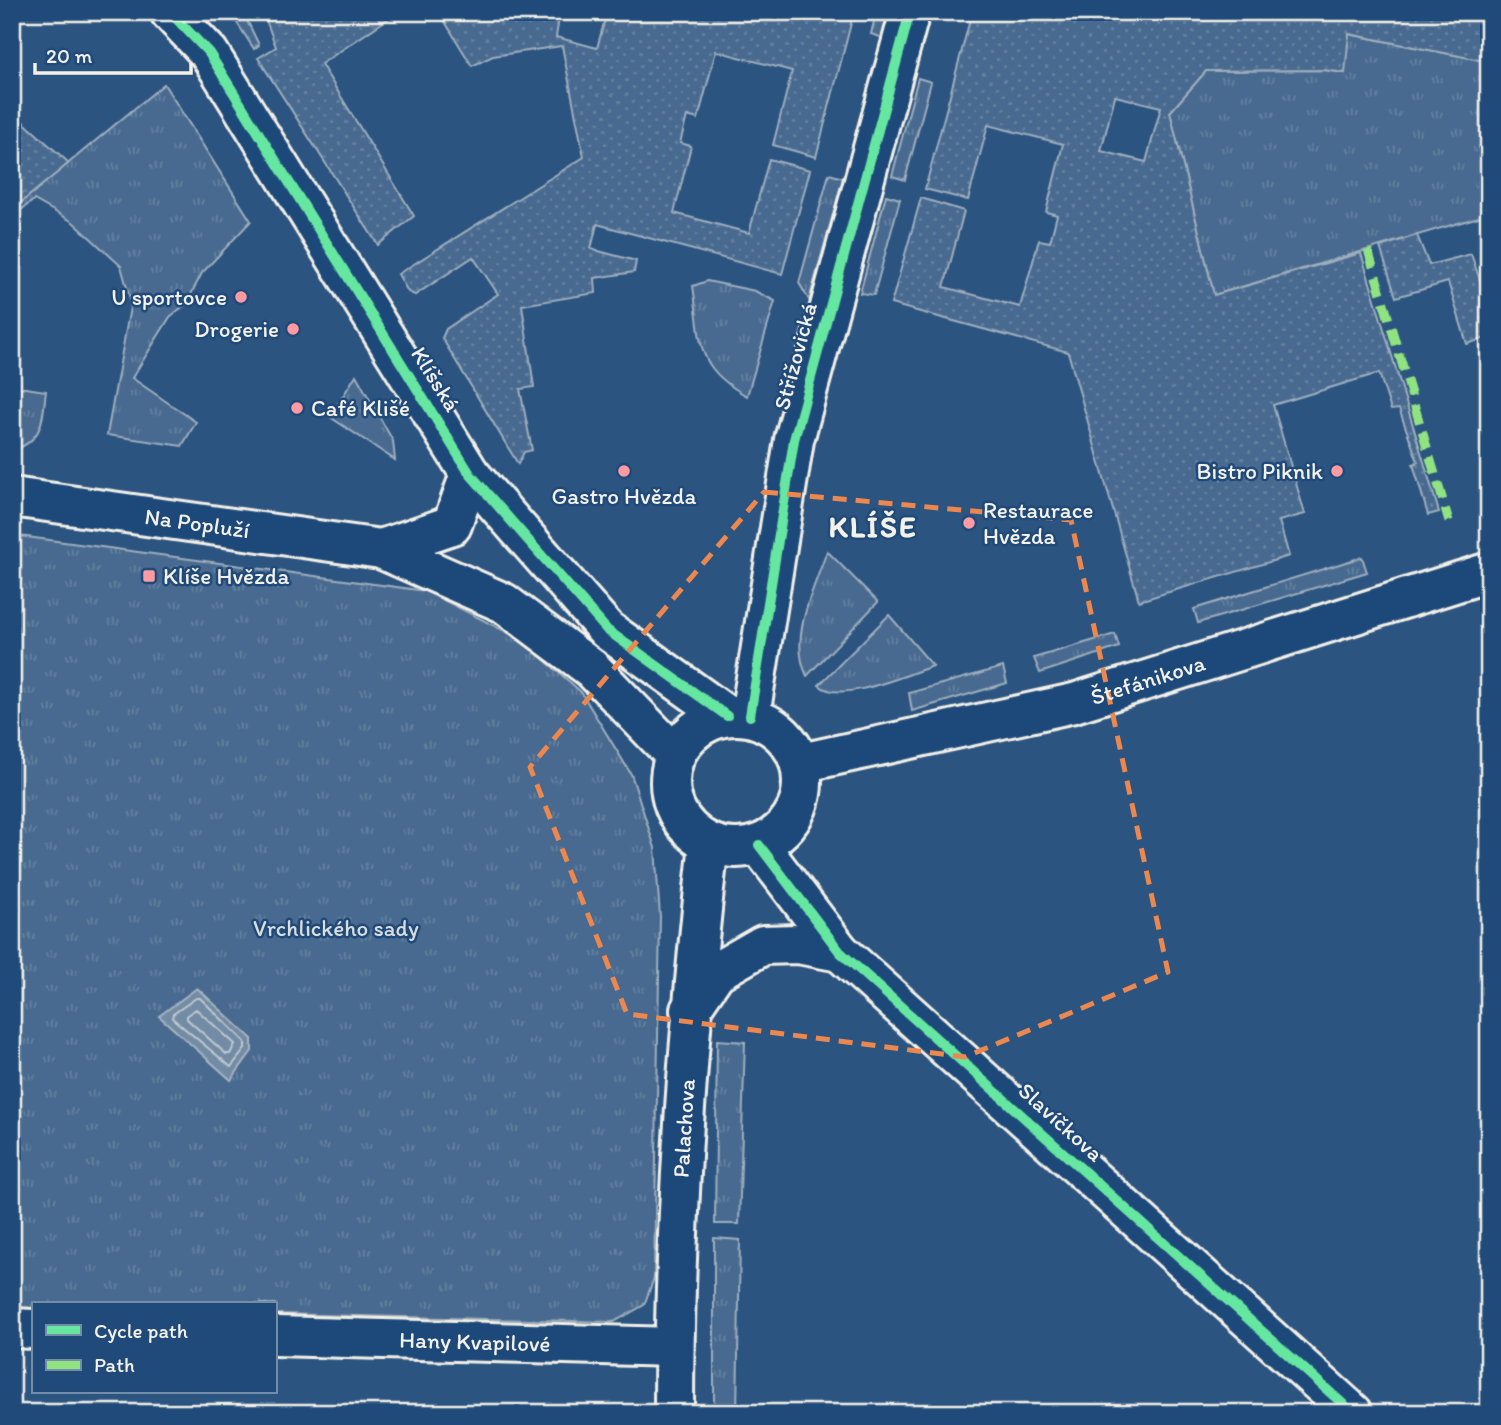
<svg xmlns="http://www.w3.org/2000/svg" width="1501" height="1425" font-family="Itim,sans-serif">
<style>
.grass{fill:url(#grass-tufts);stroke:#9eaebc;stroke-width:2}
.garden{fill:url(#garden-dots);stroke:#9eaebc;stroke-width:2;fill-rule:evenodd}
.water{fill:#738ca6;stroke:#a7b4c0;stroke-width:2}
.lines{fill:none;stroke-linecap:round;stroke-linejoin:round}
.shore{stroke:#c0c9ce;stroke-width:2}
.street-casing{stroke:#f4f1e8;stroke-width:44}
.secondary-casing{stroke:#f4f1e8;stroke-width:44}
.street{stroke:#1f4a7a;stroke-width:38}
.secondary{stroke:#1f4a7a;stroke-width:38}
.quiet{stroke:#91e382;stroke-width:9;stroke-dasharray:18 9;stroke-linecap:butt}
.cycleway-casing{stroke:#1f4a7a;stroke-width:15}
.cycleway{stroke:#66e7a1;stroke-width:10}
.marked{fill:none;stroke:#ec874e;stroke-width:5;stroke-dasharray:14 9;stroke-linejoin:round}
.poi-dot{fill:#ff9aa2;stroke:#1f4a7a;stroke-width:2.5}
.labels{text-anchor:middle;stroke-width:5;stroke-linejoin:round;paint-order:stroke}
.poi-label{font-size:23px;fill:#f4f1e8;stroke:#1f4a7a;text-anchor:end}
.street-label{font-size:23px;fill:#f4f1e8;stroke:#1f4a7a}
.park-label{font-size:23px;fill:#dadddb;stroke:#1f4a7a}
.district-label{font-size:30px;font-weight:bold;letter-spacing:2px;fill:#f4f1e8;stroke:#1f4a7a}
</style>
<defs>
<pattern id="grass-tufts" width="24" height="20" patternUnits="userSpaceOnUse" patternTransform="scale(1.75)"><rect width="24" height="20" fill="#496b90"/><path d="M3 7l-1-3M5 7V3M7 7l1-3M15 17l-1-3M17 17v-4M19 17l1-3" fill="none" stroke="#6481a0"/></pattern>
<pattern id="garden-dots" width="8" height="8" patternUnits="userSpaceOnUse" patternTransform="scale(1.75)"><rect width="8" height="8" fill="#496b90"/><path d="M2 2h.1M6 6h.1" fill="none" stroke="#6481a0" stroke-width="1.8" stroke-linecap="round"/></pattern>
</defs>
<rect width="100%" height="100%" fill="#2c5481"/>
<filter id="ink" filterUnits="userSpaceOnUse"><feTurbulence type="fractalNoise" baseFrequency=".0143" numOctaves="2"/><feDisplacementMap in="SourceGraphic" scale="14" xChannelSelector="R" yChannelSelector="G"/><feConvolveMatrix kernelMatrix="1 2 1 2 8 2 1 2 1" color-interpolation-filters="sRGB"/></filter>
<g filter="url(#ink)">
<!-- grass -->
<path class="grass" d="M 876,12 L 890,12 L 883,38 L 871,34 Z
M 1348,34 L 1485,61 L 1489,73 L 1489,214 L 1214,295 L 1170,112 L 1206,71 L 1324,70 L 1344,73 Z
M 918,78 L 931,82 L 905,180 L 892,176 Z
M 164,84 L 251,221 L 202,273 L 186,304 L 170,317 L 132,378 L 196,422 L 182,446 L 107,435 L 131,302 L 121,266 L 73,222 L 34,200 L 12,217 L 12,210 Z
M 829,174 L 843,178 L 809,300 L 799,283 Z
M 886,195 L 900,199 L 874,295 L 860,293 Z
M 707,281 L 755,291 L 775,301 L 747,396 C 693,366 702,342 693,286 Z
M 356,375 L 393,441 L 395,460 L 330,417 Z
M 12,386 L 46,391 C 42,421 44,440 12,451 Z
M 12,535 L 426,591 L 522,640 L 581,692 L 631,774 L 655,848 L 660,916 L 654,1278 L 644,1305 L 614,1322 L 275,1314 L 275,1304 L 33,1304 L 33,1308 L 12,1307 Z
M 827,551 L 878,602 L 807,676 C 788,638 814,589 827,551 Z
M 1362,557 L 1367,572 L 1198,623 L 1194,609 Z
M 889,615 L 933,666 C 907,674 840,705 819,685 Z
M 1115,634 L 1119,647 L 1040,673 L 1034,658 Z
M 1003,667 L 1007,683 L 912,711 L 909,693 Z
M 717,1040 L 745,1042 L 739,1224 L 715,1224 Z
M 714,1238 L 740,1240 L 737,1413 L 714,1413 Z"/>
<!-- garden -->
<path class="garden" d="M 230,12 L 243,12 L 259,45 L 254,49 Z
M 263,12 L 398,12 L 321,64 L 414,216 L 378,245 L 258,58 L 276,47 Z
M 439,12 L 560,12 L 556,37 L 597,48 L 607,12 L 789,12 L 808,17 L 810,12 L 854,12 L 816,157 L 773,145 L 792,71 L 716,51 L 698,119 L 687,116 L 680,143 L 691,146 L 674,213 L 749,233 L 769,159 L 810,170 L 782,274 L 597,224 L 591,249 L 636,261 L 634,272 L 595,278 L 596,293 L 522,305 L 534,387 L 520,389 L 532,450 L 524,452 L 518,464 L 442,338 L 446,329 L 498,294 L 473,257 L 415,295 L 408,292 L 398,274 L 584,157 L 562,46 L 493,56 L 472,66 Z
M 972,12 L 1489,12 L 1489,73 L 1485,61 L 1349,34 L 1345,73 L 1324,70 L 1206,71 L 1170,112 L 1214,295 L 1361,253 L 1439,512 L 1428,515 L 1413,464 L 1418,462 L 1399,409 L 1391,410 L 1379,373 L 1273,405 L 1305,514 L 1279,521 L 1289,556 L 1139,601 L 1068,352 L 891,304 L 921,198 L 964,211 L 944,287 L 1020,307 L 1039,240 L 1050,242 L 1057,215 L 1046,212 L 1063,144 L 988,125 L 968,200 L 925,189 ZM 1115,96 L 1161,107 L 1146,162 L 1101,151 Z
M 12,112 L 69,163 L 12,210 Z
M 1417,235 L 1429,265 L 1471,254 L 1481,283 L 1489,282 L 1489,337 L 1467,344 L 1448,282 L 1396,297 L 1380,247 Z"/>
<!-- water -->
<path class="water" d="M 197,988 L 252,1039 L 252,1051 L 231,1080 L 159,1016 Z"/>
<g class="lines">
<!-- shore -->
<path class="shore" d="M 196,998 L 200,998 L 245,1042 L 245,1049 L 231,1067 L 172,1018 L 173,1014 Z
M 196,1009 L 235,1044 L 230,1054 L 226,1054 L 187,1019 L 187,1015 Z"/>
<!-- street casing -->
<g class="street-casing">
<g id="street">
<path d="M 750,716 L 794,440 L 910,12"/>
<path d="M 759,845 L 840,952 L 1353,1413"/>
<path d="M 690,1010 L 716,972 L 763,945 L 798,944 L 840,952"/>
<path d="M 12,1328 L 33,1329"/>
<path id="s1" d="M 275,1336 L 674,1347"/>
</g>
</g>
<!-- secondary casing -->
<g class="secondary-casing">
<g id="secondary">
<path d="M 170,12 L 209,53 L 470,474 L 607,630 L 727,716"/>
<path id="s2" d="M 12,497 L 381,549 L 504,603 L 592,669 L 675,755"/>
<path d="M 381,549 L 452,525 L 470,474"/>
<circle cx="736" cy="782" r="66"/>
<path id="s3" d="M 801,763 L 1074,703 L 1489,572"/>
<path id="s4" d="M 674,1413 C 674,1222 688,1032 709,843"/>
</g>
</g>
<!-- street -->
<use href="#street" class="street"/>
<!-- secondary -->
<use href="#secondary" class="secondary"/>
<!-- quiet -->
<path class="quiet" d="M 1368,250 L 1449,521"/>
<!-- cycleway casing -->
<g class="cycleway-casing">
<path id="cycleway" d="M 170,12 L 209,53 L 470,474 L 607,630 L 727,716
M 750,716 L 794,440 L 910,12
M 759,845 L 840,952 L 1353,1413"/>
</g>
<!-- cycleway -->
<use href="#cycleway" class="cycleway"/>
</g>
</g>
<!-- marked area -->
<path class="marked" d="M 764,492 L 1071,520 L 1168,972 L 965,1057 L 627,1014 L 530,767 Z"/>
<!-- markers -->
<g class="poi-dot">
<circle cx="241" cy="297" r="7"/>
<circle cx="293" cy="329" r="7"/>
<circle cx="297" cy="408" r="7"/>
<circle cx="624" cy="471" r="7"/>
<circle cx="1337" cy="471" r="7"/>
<circle cx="969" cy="523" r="7"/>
<rect x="142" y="569" width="14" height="14" rx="3.5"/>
</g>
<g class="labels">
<!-- poi labels -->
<g class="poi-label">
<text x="227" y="305">U sportovce</text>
<text x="279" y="337">Drogerie</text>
<text x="311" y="416" text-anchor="start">Café Klišé</text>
<text x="1323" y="479">Bistro Piknik</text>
<text x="624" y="504" text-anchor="middle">Gastro Hvězda</text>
<text x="983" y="518" text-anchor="start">Restaurace<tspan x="983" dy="26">Hvězda</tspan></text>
<text x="163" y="584" text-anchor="start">Klíše Hvězda</text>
</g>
<!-- street labels -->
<g class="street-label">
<text transform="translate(795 356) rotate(-75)" y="8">Střížovická</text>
<text transform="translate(436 379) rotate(58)" y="8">Klíšská</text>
<text dy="8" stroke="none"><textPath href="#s2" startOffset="187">Na Popluží</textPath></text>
<text dy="8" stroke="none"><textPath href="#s3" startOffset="357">Štefánikova</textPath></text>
<text transform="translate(1061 1122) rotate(42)" y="8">Slavíčkova</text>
<text dy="8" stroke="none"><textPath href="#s4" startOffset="285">Palachova</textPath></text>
<text dy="8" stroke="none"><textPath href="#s1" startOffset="200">Hany Kvapilové</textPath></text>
</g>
<!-- park labels -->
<g class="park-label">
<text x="336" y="936">Vrchlického sady</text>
</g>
<!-- district labels -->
<g class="district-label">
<text x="873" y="537">KLÍŠE</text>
</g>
</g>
<!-- margin -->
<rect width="1501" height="1425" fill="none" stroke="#1f4a7a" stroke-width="42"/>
<rect x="21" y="21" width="1459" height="1383" fill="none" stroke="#f4f1e8" stroke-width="2.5" filter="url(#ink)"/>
<!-- legend -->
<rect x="32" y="1302" width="245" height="91" fill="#1f4a7a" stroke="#748da6" stroke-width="2"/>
<rect x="46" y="1325" width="35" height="10" fill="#66e7a1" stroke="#748da6" stroke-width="2"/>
<text x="94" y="1338" font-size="21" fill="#f4f1e8">Cycle path</text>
<rect x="46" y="1360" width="35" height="10" fill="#91e382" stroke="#748da6" stroke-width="2"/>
<text x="94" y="1372" font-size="21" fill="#f4f1e8">Path</text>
<!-- scale -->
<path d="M35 63v10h156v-10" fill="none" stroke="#f4f1e8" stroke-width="3.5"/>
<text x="46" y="63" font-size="21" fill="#f4f1e8" stroke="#1f4a7a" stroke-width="5" paint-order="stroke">20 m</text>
</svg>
